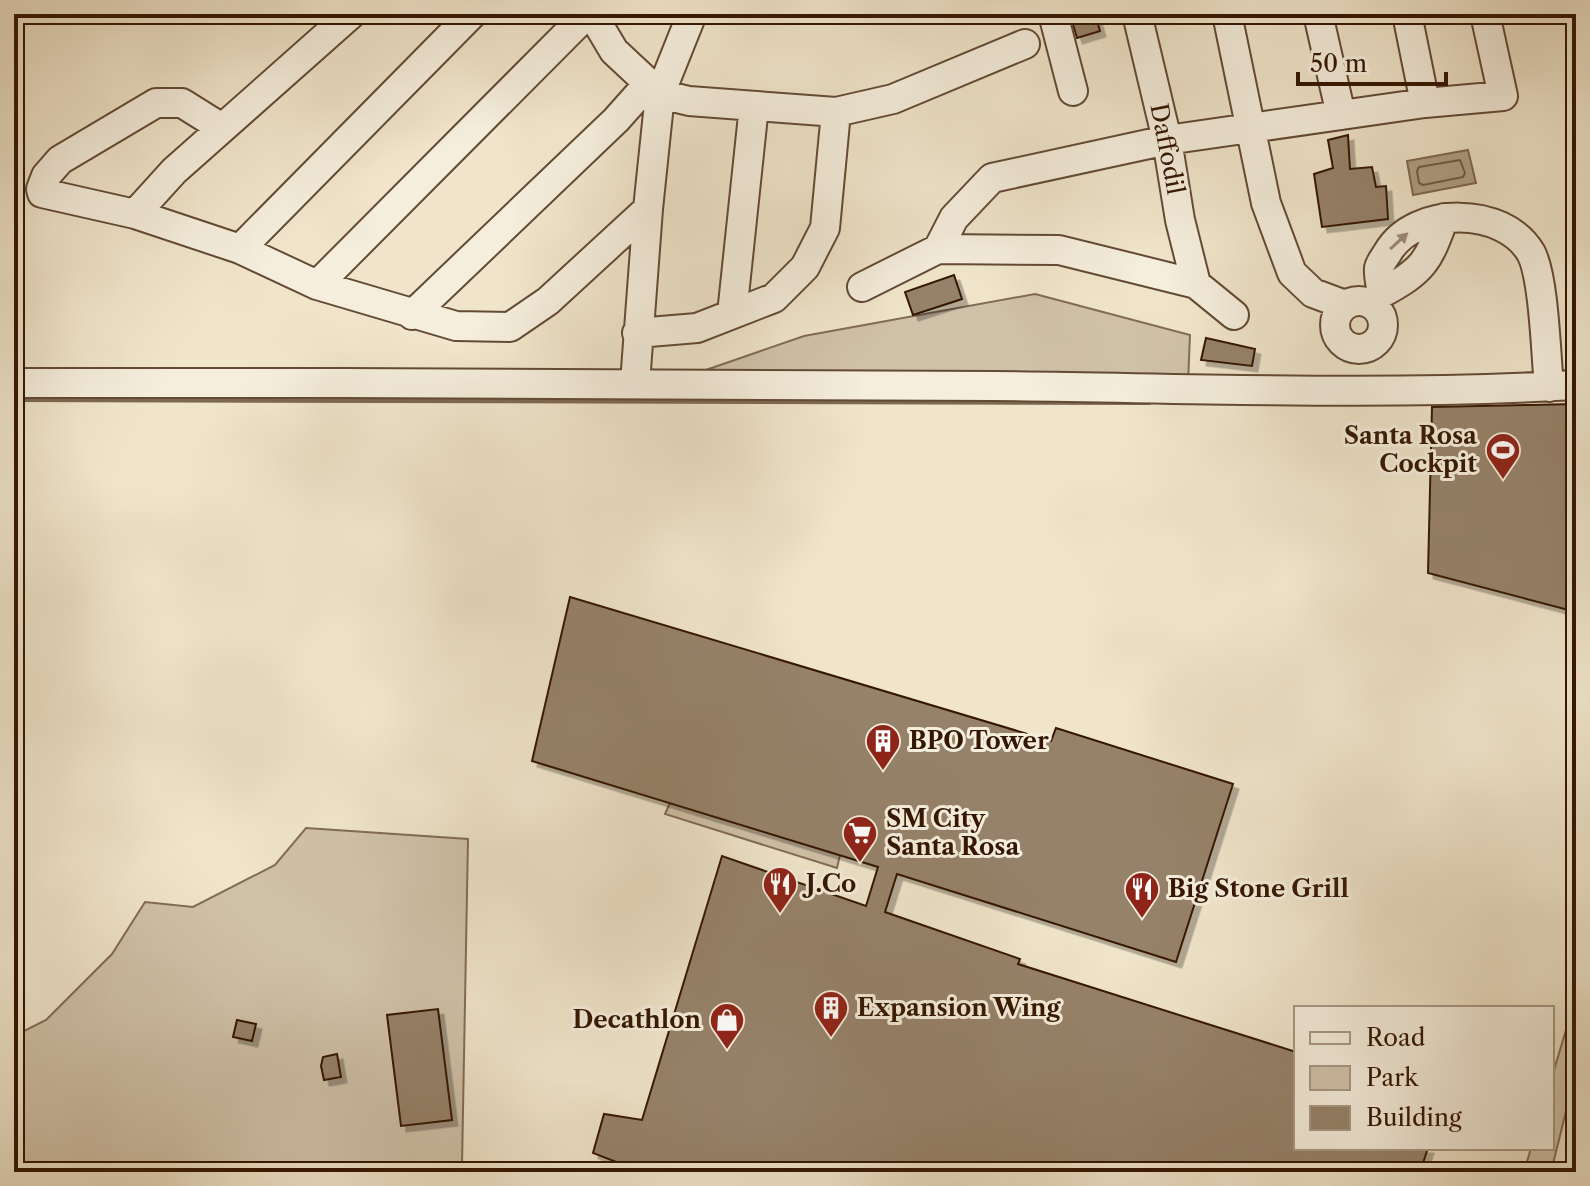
<svg xmlns="http://www.w3.org/2000/svg" width="1590" height="1186" font-family="'Libre Caslon Text',serif">
<style>
.green{fill:#d0c2a9;stroke:#826c55;stroke-width:2}
.water{fill:#b09f86;stroke:#7e6851;stroke-width:2}
.lines{fill:none;stroke-linecap:round;stroke-linejoin:round}
.shore{stroke:#725a44;stroke-width:2}
.stream{stroke:#7e6851;stroke-width:6}
.building{fill:#96826a;stroke:#341601;stroke-width:2;filter:url(#shadow)}
.minor-casing{stroke:#634a34;stroke-width:32}
.minor{stroke:#f5eedd;stroke-width:28}
.oneway{fill:#9e8d7a}
.labels{text-anchor:middle;stroke-width:6;stroke-linejoin:round;paint-order:stroke}
.street-label{font-size:24px;fill:#341601;stroke:#f5eedd}
.poi-label{font-size:24px;font-weight:bold;fill:#341601;stroke:#f5eedd;text-anchor:start}
</style>
<defs>
<filter id="shadow"><feDropShadow dx="5.5" dy="5.5" stdDeviation="0" flood-color="#0004"/></filter>
</defs>
<rect width="100%" height="100%" fill="#f0e5cb"/>
<filter id="stains"><feTurbulence type="fractalNoise" baseFrequency=".0025" numOctaves="4"/><feColorMatrix values="0 0 0 0 .2 0 0 0 0 .09 0 0 0 0 .02 0 0 0 .5 -.17"/></filter>
<radialGradient id="worn" r=".72"><stop offset=".6" stop-color="#630" stop-opacity="0"/><stop offset="1" stop-color="#630" stop-opacity=".3"/></radialGradient>
<!-- green -->
<path class="green" d="M 1035,294 L 1190,335 L 1188,383 L 674,381 L 804,336 Z
M 670,803 L 840,855 L 837,868 L 665,814 Z
M 306,828 L 468,839 L 462,1165 L 435,1172 L 14,1172 L 14,1036 L 46,1020 L 112,954 L 145,902 L 193,907 L 275,865 Z
M 1576,996 L 1571,1091 L 1551,1172 L 1524,1172 L 1531,1148 L 1552,1148 L 1552,1077 Z"/>
<!-- water -->
<path class="water" d="M 1468,150 L 1476,183 L 1413,195 L 1407,161 Z"/>
<g class="lines">
<!-- shore -->
<path class="shore" d="M 1460,160 L 1465,173 L 1463,177 L 1423,185 L 1419,183 L 1417,171 L 1419,167 Z"/>
<!-- stream -->
<path class="stream" d="M 14,399 L 1149,402"/>
</g>
<!-- building -->
<path class="building" d="M 1095,14 L 1100,31 L 1077,38 L 1072,21 Z
M 1348,135 L 1350,169 L 1372,167 L 1376,187 L 1386,186 L 1388,219 L 1322,227 L 1314,174 L 1333,168 L 1328,140 Z
M 954,275 L 962,299 L 913,315 L 905,292 Z
M 1206,338 L 1255,349 L 1252,366 L 1201,360 Z
M 1576,404 L 1576,612 L 1428,573 L 1432,407 Z
M 570,597 L 1051,741 L 1056,728 L 1233,784 L 1176,962 L 897,874 L 885,912 L 1020,959 L 1018,964 L 1296,1052 L 1296,1148 L 1428,1148 L 1420,1172 L 642,1172 L 593,1153 L 604,1114 L 642,1120 L 722,856 L 866,906 L 878,867 L 532,761 Z
M 438,1009 L 452,1120 L 401,1126 L 387,1015 Z
M 237,1020 L 256,1024 L 252,1041 L 233,1037 Z
M 337,1054 L 341,1077 L 324,1080 L 321,1066 L 323,1057 Z"/>
<g class="lines">
<!-- minor casing -->
<g class="minor-casing">
<path id="minor" d="M 592,14 L 614,51 L 660,94 L 689,101 L 836,112 L 893,99 L 1025,44
M 1053,14 L 1073,91
M 1137,14 L 1167,140 L 1180,220 L 1196,284
M 1227,14 L 1266,203 L 1292,273 L 1313,293 L 1345,305
M 1318,14 L 1341,115
M 1407,14 L 1425,103
M 222,128 L 182,103 L 156,103 L 60,160 L 46,176 L 41,189 L 42,193 L 135,214 L 240,249 L 317,285 L 456,326 L 510,327 L 548,301 L 648,209
M 135,214 L 174,171 L 351,14
M 1444,218 C 1428,262 1424,270 1382,293 C 1381,286 1378,275 1379,268 C 1380,263 1385,257 1388,252 C 1415,206 1504,206 1531,253 C 1544,277 1546,356 1549,387
M 240,249 L 472,14
M 938,249 L 954,218 L 992,178 L 1167,140 L 1425,103 L 1503,96 L 1485,14
M 317,285 L 587,14
M 862,287 L 938,249 L 1059,250 L 1196,284 L 1234,315
M1335 325a24 24 0 1 1 48 0a24 24 0 1 1-48 0Z
M 732,314 L 754,106
M 412,315 L 616,120 L 649,83
M 637,333 L 697,328 L 774,298 L 805,267 L 825,228 L 836,112
M 14,383 C 341,383 668,382 995,386 C 1189,388 1383,396 1576,385
M 635,383 L 648,209 L 660,94 L 692,14"/>
</g>
<!-- minor -->
<use href="#minor" class="minor"/>
</g>
<!-- one-way arrows -->
<defs><path id="oneway-solid" d="M-6-.8H1V-3.2L6.5 0L1 3.2V.8H-6Z" transform="scale(2)"/></defs>
<use class="oneway" href="#oneway-solid" transform="translate(1399 241) rotate(-43)"/>
<!-- icons -->
<defs>
<g id="stadium-pin" transform="scale(1.8)"><path d="M0 17L-7.5 6A9.5 9.5 0 1 1 7.5 6Z" fill="#8f2418" stroke="#f5eedd"/><path d="M0-5a6.5 5 0 1 0 0 10a6.5 5 0 1 0 0-10ZM-3.5-1.8h7v3.6h-7Z" fill="#fff"/></g>
<g id="building-pin" transform="scale(1.8)"><path d="M0 17L-7.5 6A9.5 9.5 0 1 1 7.5 6Z" fill="#8f2418" stroke="#f5eedd"/><path d="M-4-6H4V6H1V3H-1V6H-4ZM-2.5-4.3h1.7v1.8h-1.7ZM.8-4.3h1.7v1.8H.8ZM-2.5-1h1.7V.8h-1.7ZM.8-1h1.7V.8H.8Z" fill="#fff"/></g>
<g id="supermarket-pin" transform="scale(1.8)"><path d="M0 17L-7.5 6A9.5 9.5 0 1 1 7.5 6Z" fill="#8f2418" stroke="#f5eedd"/><path d="M-6-5.5h2.5l.6 2H6L4.5 2H-2.5L-4.4-4H-6ZM-1.5 3.2a1.3 1.3 0 1 0 .1 0ZM3 3.2a1.3 1.3 0 1 0 .1 0Z" fill="#fff"/></g>
<g id="restaurant-pin" transform="scale(1.8)"><path d="M0 17L-7.5 6A9.5 9.5 0 1 1 7.5 6Z" fill="#8f2418" stroke="#f5eedd"/><path d="M-5-6h1v4h1v-4h1v4h1v-4h1v5L-1.5 .5V6h-2V.5L-5-1ZM5-6V6H3V1.5H1.5Q1.5-4 5-6Z" fill="#fff"/></g>
<g id="shop-pin" transform="scale(1.8)"><path d="M0 17L-7.5 6A9.5 9.5 0 1 1 7.5 6Z" fill="#8f2418" stroke="#f5eedd"/><path d="M-5-2.5h2.3a2.7 3.5 0 0 1 5.4 0H5L5.5 6h-11ZM-1.5-2.5h3a1.5 2.3 0 0 0-3 0Z" fill="#fff"/></g>
</defs>
<g fill-rule="evenodd">
<use href="#stadium-pin" x="1503" y="450"/>
<use href="#building-pin" x="883" y="741"/>
<use href="#supermarket-pin" x="860" y="833"/>
<use href="#restaurant-pin" x="780" y="884"/>
<use href="#restaurant-pin" x="1142" y="889"/>
<use href="#building-pin" x="831" y="1008"/>
<use href="#shop-pin" x="727" y="1020"/>
</g>
<g class="labels">
<!-- street labels -->
<g class="street-label">
<text transform="translate(1167 149) rotate(79)" y="8">Daffodil</text>
</g>
<!-- poi labels -->
<g class="poi-label">
<text x="1477" y="444" text-anchor="end">Santa Rosa<tspan x="1477" dy="28">Cockpit</tspan></text>
<text x="909" y="749">BPO Tower</text>
<text x="886" y="827">SM City<tspan x="886" dy="28">Santa Rosa</tspan></text>
<text x="806" y="892">J.Co</text>
<text x="1168" y="897">Big Stone Grill</text>
<text x="857" y="1016">Expansion Wing</text>
<text x="701" y="1028" text-anchor="end">Decathlon</text>
</g>
</g>
<!-- margin -->
<rect width="1590" height="1186" fill="none" stroke="#f0e5cb" stroke-width="48"/>
<rect x="16" y="16" width="1558" height="1154" fill="none" stroke="#341601" stroke-width="4"/>
<rect x="24" y="24" width="1542" height="1138" fill="none" stroke="#341601" stroke-width="2"/>
<!-- legend -->
<rect x="1294" y="1006" width="260" height="144" fill="#f5eedd" stroke="#a89885" stroke-width="2"/>
<rect x="1310" y="1032" width="40" height="12" fill="#f5eedd" stroke="#a89885" stroke-width="2"/>
<text x="1366" y="1046" font-size="24" fill="#341601">Road</text>
<rect x="1310" y="1066" width="40" height="24" fill="#d0c2a9" stroke="#a89885" stroke-width="2"/>
<text x="1366" y="1086" font-size="24" fill="#341601">Park</text>
<rect x="1310" y="1106" width="40" height="24" fill="#96826a" stroke="#a89885" stroke-width="2"/>
<text x="1366" y="1126" font-size="24" fill="#341601">Building</text>
<!-- scale -->
<path d="M1298 72v12h148v-12" fill="none" stroke="#341601" stroke-width="4"/>
<text x="1310" y="72" font-size="24" fill="#341601" stroke="#f5eedd" stroke-width="6" paint-order="stroke">50 m</text>
<rect width="100%" height="100%" filter="url(#stains)"/>
<rect width="100%" height="100%" fill="url(#worn)"/>
</svg>
